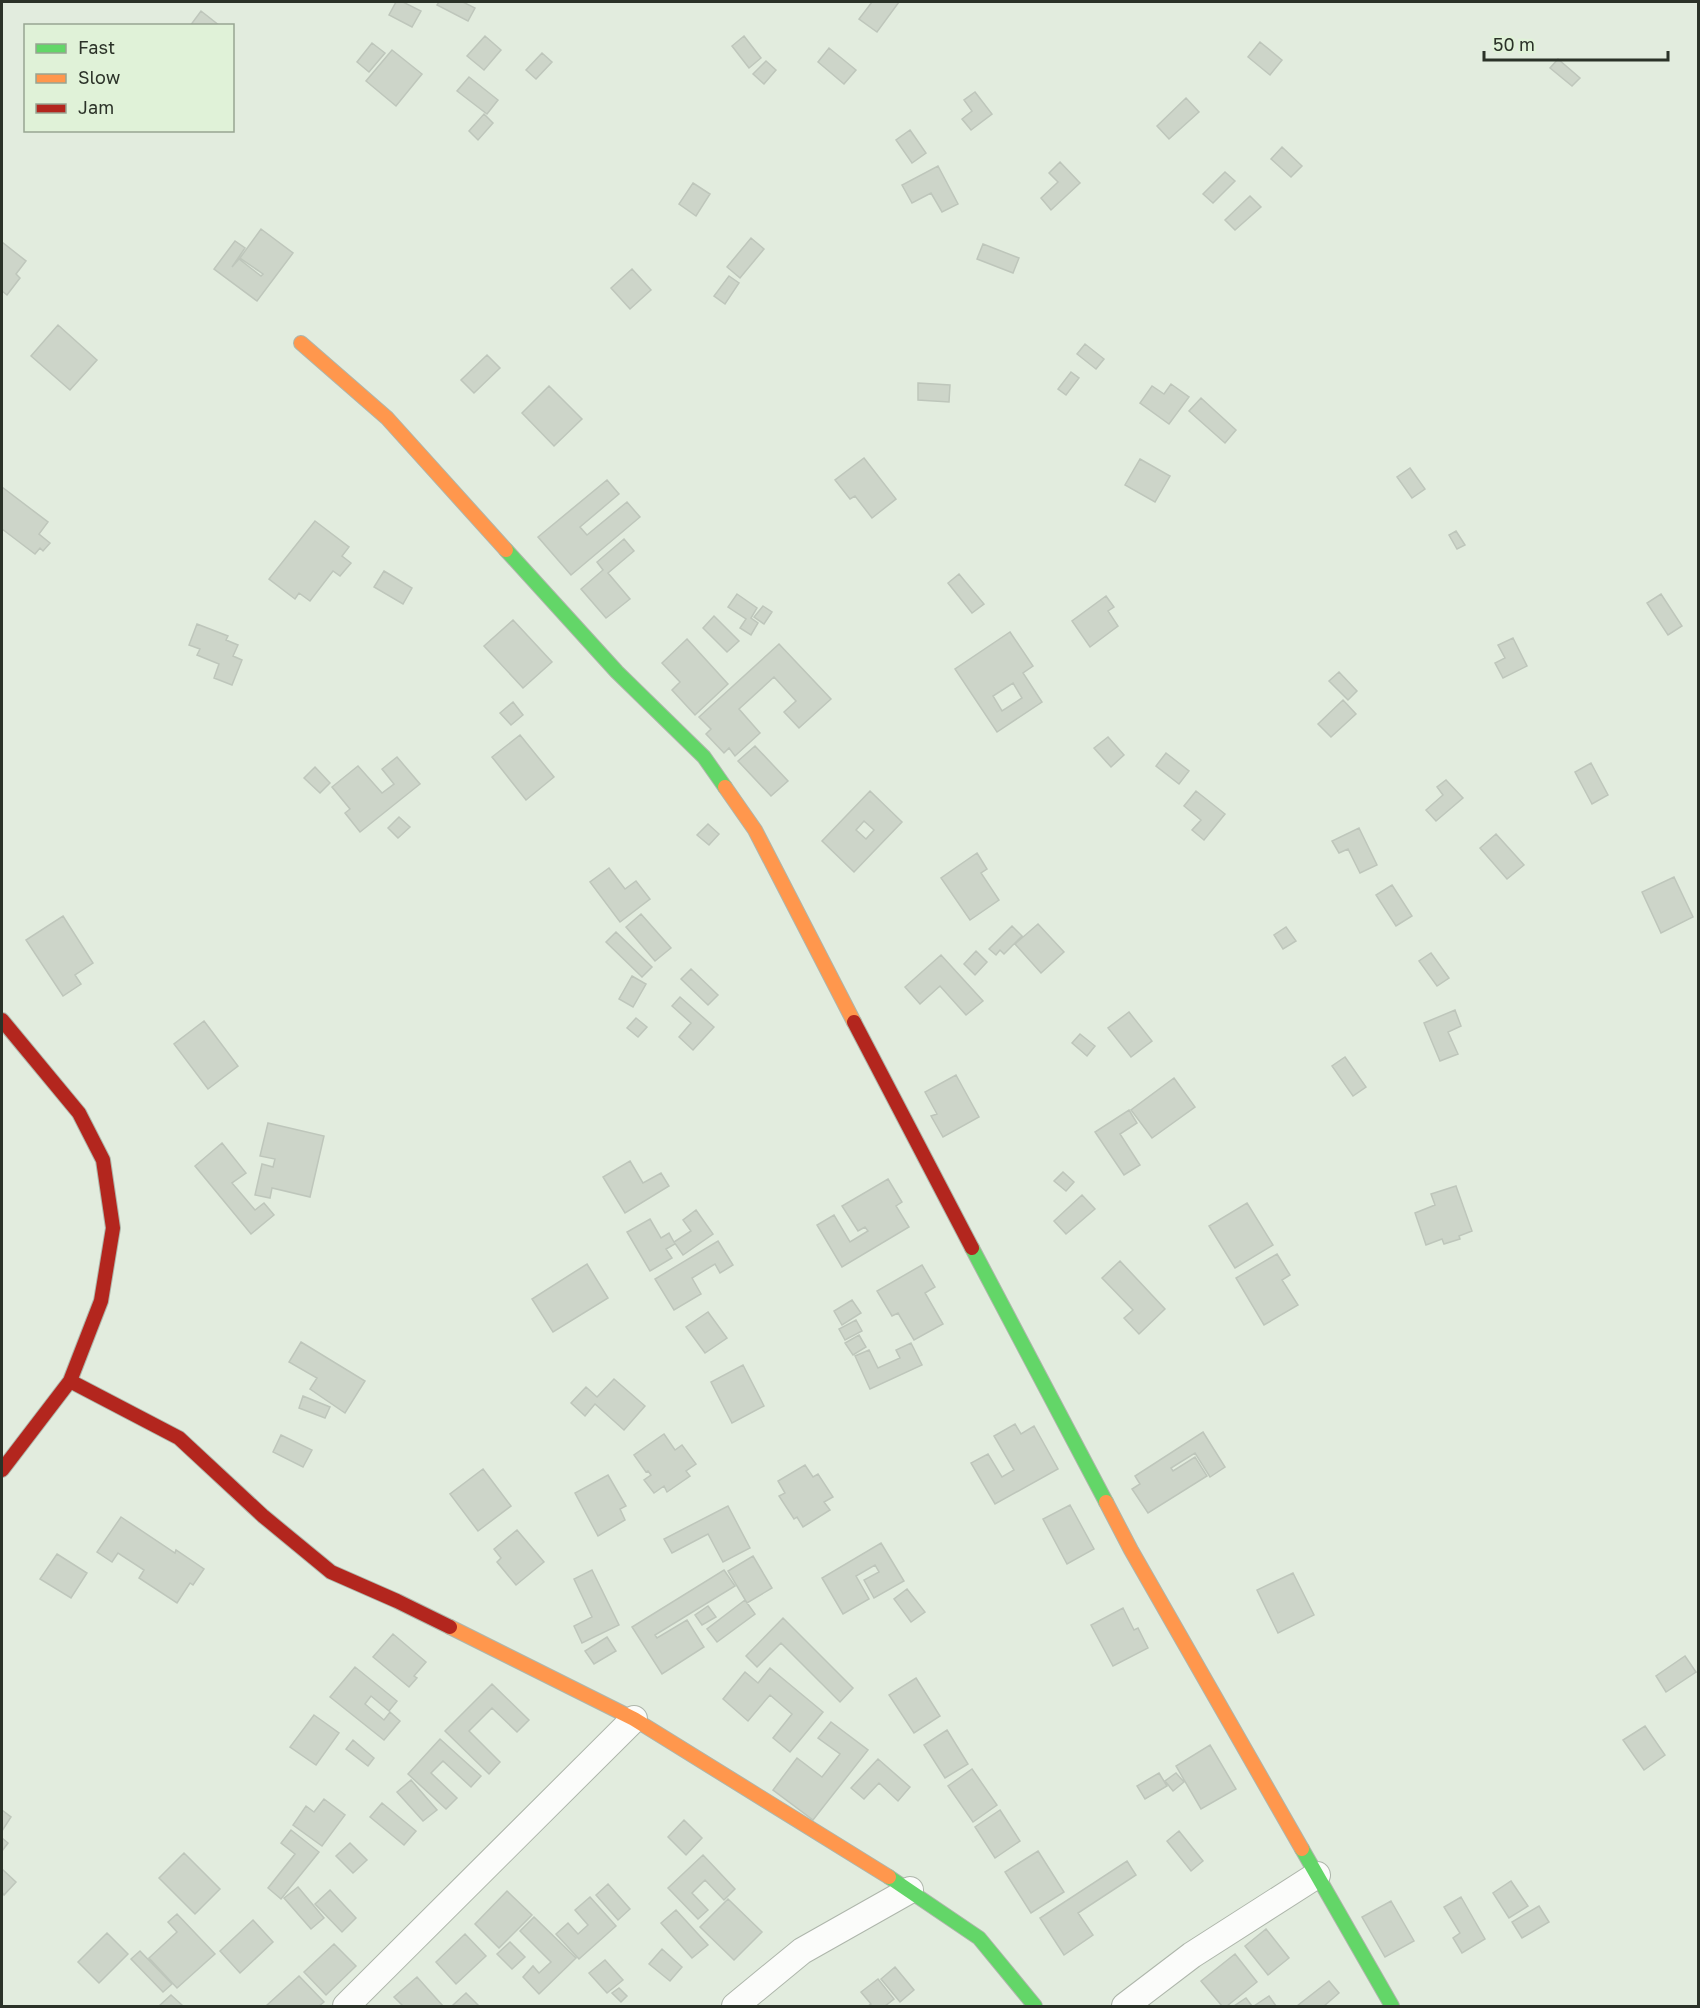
<svg xmlns="http://www.w3.org/2000/svg" width="1700" height="2008" font-family="'Golos Text',sans-serif">
<style>
.building{fill:#cdd5c9;stroke:#bec6bb;stroke-width:1.5;fill-rule:evenodd}
.lines{fill:none;stroke-linecap:round;stroke-linejoin:round}
.street-casing{stroke:#aeb6ab;stroke-width:28}
.fast-casing{stroke:#aeb6ab;stroke-width:16}
.slow-casing{stroke:#aeb6ab;stroke-width:16}
.jam-casing{stroke:#aeb6ab;stroke-width:16}
.street{stroke:#fbfcfa;stroke-width:26}
.fast{stroke:#63d668;stroke-width:14}
.slow{stroke:#ff974d;stroke-width:14}
.jam{stroke:#b3261e;stroke-width:14}
</style>
<rect width="100%" height="100%" fill="#e2ecde"/>
<!-- building -->
<path class="building" d="M 396,2 L 403,2 L 421,11 L 412,27 L 389,15 Z
M 439,2 L 463,2 L 475,8 L 468,21 L 437,5 Z
M 872,2 L 899,2 L 877,32 L 859,19 Z
M 201,11 L 220,26 L 190,26 Z
M 485,36 L 501,50 L 484,70 L 467,56 Z
M 744,36 L 761,58 L 749,68 L 732,46 Z
M 1260,42 L 1282,60 L 1270,75 L 1248,57 Z
M 372,43 L 385,53 L 369,72 L 357,62 Z
M 829,48 L 856,70 L 844,84 L 818,62 Z
M 392,50 L 422,74 L 396,106 L 366,81 Z
M 542,53 L 552,62 L 536,79 L 526,70 Z
M 1558,59 L 1580,78 L 1572,86 L 1550,68 Z
M 766,61 L 776,70 L 764,84 L 753,74 Z
M 469,77 L 498,100 L 487,114 L 457,91 Z
M 975,92 L 992,114 L 971,130 L 962,119 L 972,111 L 964,100 Z
M 1186,98 L 1199,112 L 1169,139 L 1157,126 Z
M 484,114 L 493,123 L 478,140 L 469,131 Z
M 910,130 L 926,153 L 912,163 L 896,140 Z
M 1282,147 L 1302,166 L 1291,177 L 1271,159 Z
M 1060,162 L 1080,183 L 1051,210 L 1041,198 L 1058,182 L 1049,173 Z
M 938,166 L 958,204 L 942,212 L 931,193 L 912,203 L 902,185 Z
M 1225,172 L 1235,181 L 1213,203 L 1203,194 Z
M 693,183 L 710,194 L 696,216 L 679,204 Z
M 1250,196 L 1261,207 L 1235,230 L 1225,220 Z
M 261,229 L 293,253 L 257,301 L 214,269 L 235,241 L 245,248 L 232,267 L 239,259 L 261,276 L 263,274 L 240,258 Z
M 751,238 L 764,249 L 740,278 L 727,267 Z
M 2,242 L 26,261 L 16,274 L 20,278 L 7,295 L 2,291 Z
M 983,244 L 1019,258 L 1013,273 L 977,259 Z
M 632,269 L 651,290 L 630,309 L 611,288 Z
M 729,276 L 739,283 L 725,304 L 714,296 Z
M 58,325 L 97,360 L 70,390 L 31,356 Z
M 1085,344 L 1104,359 L 1096,369 L 1077,354 Z
M 487,355 L 500,368 L 474,393 L 461,380 Z
M 1071,372 L 1079,378 L 1066,395 L 1058,389 Z
M 918,383 L 950,385 L 949,402 L 918,400 Z
M 1171,384 L 1189,397 L 1169,424 L 1140,403 L 1152,386 L 1164,394 Z
M 549,386 L 582,419 L 554,446 L 522,413 Z
M 1201,398 L 1236,430 L 1225,443 L 1189,411 Z
M 864,458 L 896,499 L 872,518 L 855,496 L 850,499 L 835,480 Z
M 1140,459 L 1170,476 L 1155,502 L 1125,485 Z
M 1410,468 L 1425,489 L 1412,498 L 1397,477 Z
M 607,480 L 619,494 L 580,527 L 587,535 L 627,502 L 640,517 L 571,575 L 538,537 Z
M 2,487 L 48,522 L 39,534 L 50,543 L 43,551 L 40,548 L 35,554 L 2,529 Z
M 315,521 L 349,547 L 342,556 L 351,563 L 340,576 L 333,571 L 310,601 L 299,593 L 295,599 L 269,579 Z
M 1456,531 L 1465,545 L 1457,549 L 1449,535 Z
M 624,539 L 634,551 L 608,573 L 630,599 L 606,618 L 581,589 L 603,570 L 597,562 Z
M 384,571 L 412,588 L 403,604 L 374,587 Z
M 959,574 L 984,604 L 972,613 L 948,583 Z
M 737,594 L 757,608 L 751,618 L 758,623 L 751,635 L 740,628 L 746,619 L 728,607 Z
M 1661,594 L 1682,626 L 1668,635 L 1647,603 Z
M 1106,596 L 1114,607 L 1108,611 L 1118,626 L 1090,647 L 1072,621 Z
M 763,606 L 772,612 L 764,624 L 754,617 Z
M 714,616 L 739,641 L 727,652 L 703,628 Z
M 513,620 L 552,662 L 523,688 L 484,646 Z
M 197,624 L 228,636 L 226,640 L 238,645 L 233,656 L 242,660 L 232,685 L 214,678 L 219,664 L 197,655 L 200,649 L 189,645 Z
M 1010,632 L 1033,666 L 1023,673 L 1042,702 L 997,732 L 955,669 ZM 1013,683 L 1022,698 L 1002,711 L 993,696 Z
M 1513,638 L 1527,666 L 1503,678 L 1495,663 L 1505,658 L 1498,645 Z
M 687,639 L 728,684 L 695,715 L 672,690 L 680,682 L 662,663 Z
M 779,644 L 831,699 L 799,728 L 784,712 L 796,701 L 774,677 L 739,709 L 760,733 L 735,756 L 729,748 L 724,753 L 706,734 L 711,729 L 699,717 Z
M 1339,672 L 1357,691 L 1348,700 L 1329,681 Z
M 1343,700 L 1356,714 L 1331,737 L 1318,724 Z
M 513,702 L 523,715 L 511,725 L 500,713 Z
M 520,735 L 554,777 L 526,800 L 492,757 Z
M 1108,737 L 1124,755 L 1111,767 L 1094,748 Z
M 755,746 L 788,781 L 771,796 L 738,761 Z
M 1166,753 L 1189,771 L 1179,784 L 1156,766 Z
M 397,757 L 420,784 L 360,832 L 345,813 L 350,809 L 332,787 L 358,766 L 382,793 L 394,784 L 382,769 Z
M 1591,763 L 1608,795 L 1592,804 L 1575,772 Z
M 315,767 L 330,783 L 320,793 L 304,778 Z
M 1446,780 L 1463,798 L 1436,821 L 1426,810 L 1443,795 L 1437,787 Z
M 870,791 L 902,822 L 854,872 L 822,841 ZM 864,821 L 874,830 L 866,839 L 856,830 Z
M 1196,791 L 1225,814 L 1204,840 L 1192,830 L 1201,820 L 1184,806 Z
M 399,817 L 410,827 L 398,838 L 388,828 Z
M 708,824 L 719,834 L 709,845 L 697,835 Z
M 1359,828 L 1377,865 L 1360,873 L 1348,849 L 1339,853 L 1332,841 Z
M 1496,834 L 1524,865 L 1507,879 L 1480,848 Z
M 977,853 L 987,869 L 981,873 L 999,900 L 970,920 L 941,878 Z
M 609,868 L 625,889 L 636,881 L 650,899 L 620,922 L 590,882 Z
M 1674,877 L 1693,917 L 1661,933 L 1642,892 Z
M 1392,885 L 1412,916 L 1396,926 L 1376,895 Z
M 641,914 L 671,948 L 655,961 L 626,927 Z
M 63,916 L 93,963 L 75,975 L 81,984 L 63,996 L 26,940 Z
M 1038,924 L 1064,952 L 1041,973 L 1015,944 Z
M 1012,926 L 1022,936 L 1004,954 L 1000,950 L 996,955 L 989,949 Z
M 1286,927 L 1296,941 L 1283,949 L 1274,935 Z
M 616,932 L 652,967 L 642,977 L 606,942 Z
M 976,951 L 987,962 L 975,975 L 964,964 Z
M 1431,953 L 1449,978 L 1437,986 L 1419,961 Z
M 941,955 L 983,1001 L 966,1015 L 940,986 L 920,1004 L 905,987 Z
M 691,969 L 718,995 L 708,1005 L 681,979 Z
M 632,976 L 646,984 L 633,1007 L 619,999 Z
M 680,997 L 714,1027 L 693,1050 L 679,1037 L 691,1023 L 672,1006 Z
M 1455,1010 L 1461,1026 L 1448,1032 L 1458,1054 L 1440,1061 L 1424,1023 Z
M 1129,1012 L 1152,1041 L 1131,1057 L 1108,1028 Z
M 636,1018 L 647,1027 L 638,1037 L 627,1028 Z
M 204,1021 L 238,1066 L 208,1089 L 174,1044 Z
M 1080,1034 L 1095,1046 L 1087,1056 L 1072,1043 Z
M 1345,1057 L 1366,1087 L 1353,1096 L 1332,1066 Z
M 956,1075 L 979,1117 L 943,1137 L 931,1116 L 937,1114 L 925,1092 Z
M 1174,1078 L 1195,1107 L 1152,1138 L 1131,1110 Z
M 1129,1110 L 1137,1123 L 1120,1134 L 1140,1165 L 1124,1175 L 1095,1132 Z
M 268,1123 L 324,1136 L 310,1197 L 272,1188 L 270,1198 L 255,1195 L 262,1164 L 273,1167 L 275,1159 L 260,1156 Z
M 222,1143 L 246,1173 L 232,1183 L 255,1210 L 264,1203 L 274,1215 L 251,1234 L 195,1166 Z
M 630,1161 L 643,1183 L 661,1173 L 669,1186 L 625,1213 L 603,1177 Z
M 1063,1172 L 1074,1182 L 1066,1191 L 1054,1181 Z
M 888,1179 L 902,1202 L 896,1206 L 909,1227 L 842,1267 L 817,1225 L 834,1215 L 850,1242 L 868,1231 L 865,1227 L 858,1231 L 842,1206 Z
M 1456,1186 L 1472,1231 L 1459,1236 L 1460,1239 L 1444,1244 L 1442,1239 L 1426,1245 L 1415,1213 L 1435,1205 L 1431,1194 Z
M 1082,1195 L 1095,1209 L 1066,1234 L 1054,1221 Z
M 1247,1203 L 1273,1245 L 1235,1268 L 1209,1226 Z
M 696,1210 L 713,1234 L 683,1255 L 674,1242 L 691,1231 L 683,1220 Z
M 650,1219 L 661,1238 L 669,1233 L 675,1244 L 666,1249 L 672,1258 L 650,1271 L 627,1232 Z
M 718,1241 L 733,1265 L 720,1273 L 715,1264 L 692,1278 L 701,1294 L 674,1310 L 655,1279 Z
M 1277,1254 L 1290,1275 L 1282,1280 L 1298,1305 L 1264,1325 L 1236,1278 Z
M 1120,1261 L 1165,1309 L 1139,1334 L 1124,1318 L 1133,1310 L 1102,1278 Z
M 587,1264 L 608,1298 L 553,1332 L 532,1299 Z
M 922,1265 L 935,1287 L 925,1293 L 943,1324 L 914,1340 L 898,1313 L 892,1316 L 877,1291 Z
M 852,1300 L 861,1313 L 842,1325 L 834,1311 Z
M 708,1312 L 727,1338 L 705,1353 L 686,1327 Z
M 856,1320 L 862,1331 L 845,1340 L 839,1329 Z
M 859,1335 L 866,1347 L 853,1355 L 845,1343 Z
M 301,1342 L 365,1381 L 345,1413 L 310,1389 L 317,1378 L 289,1362 Z
M 911,1343 L 922,1365 L 870,1389 L 855,1356 L 869,1350 L 878,1368 L 900,1358 L 896,1350 Z
M 743,1365 L 764,1406 L 732,1423 L 711,1382 Z
M 614,1379 L 645,1406 L 624,1430 L 595,1404 L 585,1416 L 571,1403 L 586,1387 L 597,1397 Z
M 303,1396 L 330,1407 L 325,1418 L 299,1408 Z
M 1015,1424 L 1021,1434 L 1034,1426 L 1058,1469 L 995,1504 L 971,1463 L 988,1454 L 1002,1477 L 1014,1470 L 994,1436 Z
M 1203,1432 L 1225,1467 L 1210,1477 L 1195,1453 L 1171,1468 L 1173,1471 L 1195,1457 L 1207,1476 L 1148,1513 L 1132,1489 L 1140,1484 L 1135,1476 Z
M 664,1434 L 675,1450 L 682,1445 L 696,1464 L 686,1471 L 690,1476 L 667,1492 L 664,1486 L 654,1493 L 644,1480 L 651,1475 L 648,1471 L 646,1472 L 634,1455 Z
M 281,1435 L 312,1450 L 303,1467 L 273,1452 Z
M 805,1465 L 813,1477 L 818,1474 L 833,1497 L 824,1502 L 830,1510 L 803,1527 L 797,1517 L 794,1519 L 779,1496 L 785,1493 L 778,1481 Z
M 483,1469 L 511,1506 L 478,1531 L 450,1494 Z
M 608,1475 L 626,1506 L 620,1509 L 625,1520 L 598,1536 L 575,1493 Z
M 1070,1505 L 1094,1549 L 1067,1564 L 1043,1519 Z
M 728,1506 L 750,1548 L 723,1562 L 708,1534 L 672,1553 L 664,1539 Z
M 121,1517 L 175,1553 L 176,1550 L 204,1569 L 193,1585 L 190,1583 L 177,1603 L 139,1578 L 144,1570 L 118,1553 L 112,1562 L 97,1552 Z
M 517,1530 L 544,1562 L 516,1585 L 497,1562 L 501,1558 L 494,1549 Z
M 881,1543 L 904,1581 L 874,1598 L 864,1580 L 879,1572 L 875,1565 L 856,1576 L 869,1599 L 843,1614 L 822,1578 Z
M 57,1554 L 87,1573 L 71,1598 L 40,1579 Z
M 753,1556 L 772,1588 L 747,1603 L 728,1571 Z
M 592,1570 L 619,1625 L 582,1643 L 574,1626 L 592,1617 L 574,1579 Z
M 724,1570 L 735,1586 L 655,1635 L 657,1638 L 687,1620 L 704,1647 L 662,1674 L 632,1627 Z
M 1293,1573 L 1314,1615 L 1278,1633 L 1257,1590 Z
M 907,1589 L 925,1612 L 911,1622 L 894,1599 Z
M 745,1600 L 755,1614 L 717,1642 L 707,1629 Z
M 708,1606 L 716,1617 L 702,1625 L 695,1615 Z
M 1123,1608 L 1134,1630 L 1138,1628 L 1148,1648 L 1113,1666 L 1091,1625 Z
M 783,1618 L 853,1688 L 840,1702 L 781,1643 L 757,1667 L 746,1656 Z
M 393,1634 L 426,1662 L 414,1676 L 417,1678 L 409,1687 L 373,1657 Z
M 607,1637 L 616,1651 L 594,1664 L 585,1651 Z
M 1685,1656 L 1696,1672 L 1666,1692 L 1656,1676 Z
M 355,1667 L 397,1701 L 389,1711 L 371,1696 L 365,1704 L 384,1720 L 390,1712 L 400,1721 L 384,1740 L 330,1697 Z
M 770,1668 L 823,1712 L 790,1752 L 773,1738 L 792,1714 L 770,1695 L 748,1721 L 723,1699 L 745,1672 L 758,1683 Z
M 916,1678 L 940,1716 L 914,1733 L 889,1695 Z
M 492,1684 L 529,1720 L 517,1732 L 492,1708 L 469,1731 L 500,1762 L 489,1774 L 445,1731 Z
M 314,1715 L 339,1733 L 316,1765 L 290,1747 Z
M 831,1722 L 868,1750 L 813,1820 L 773,1790 L 797,1758 L 822,1777 L 840,1754 L 818,1738 Z
M 1645,1726 L 1665,1755 L 1644,1770 L 1623,1740 Z
M 947,1730 L 968,1764 L 945,1778 L 924,1745 Z
M 440,1739 L 481,1776 L 471,1787 L 443,1761 L 431,1773 L 457,1798 L 446,1809 L 408,1774 Z
M 353,1740 L 374,1758 L 368,1766 L 346,1749 Z
M 1210,1745 L 1236,1789 L 1201,1809 L 1176,1766 Z
M 878,1759 L 910,1787 L 898,1801 L 879,1783 L 864,1799 L 851,1788 Z
M 972,1769 L 997,1805 L 973,1822 L 948,1786 Z
M 1159,1773 L 1167,1786 L 1145,1799 L 1137,1786 Z
M 1176,1773 L 1184,1782 L 1173,1791 L 1165,1781 Z
M 411,1780 L 437,1810 L 423,1821 L 397,1792 Z
M 324,1799 L 345,1815 L 322,1846 L 293,1825 L 306,1806 L 314,1812 Z
M 382,1803 L 416,1831 L 404,1845 L 370,1817 Z
M 2,1810 L 11,1817 L 2,1831 Z
M 1000,1810 L 1020,1841 L 995,1858 L 975,1827 Z
M 684,1820 L 702,1838 L 686,1855 L 668,1837 Z
M 291,1830 L 319,1852 L 281,1899 L 268,1888 L 295,1854 L 281,1843 Z
M 1179,1831 L 1203,1861 L 1191,1871 L 1167,1841 Z
M 2,1838 L 8,1843 L 2,1851 Z
M 350,1843 L 367,1860 L 353,1873 L 336,1856 Z
M 1038,1851 L 1064,1892 L 1031,1913 L 1005,1872 Z
M 184,1853 L 220,1889 L 195,1914 L 159,1878 Z
M 703,1855 L 735,1889 L 724,1900 L 705,1880 L 692,1893 L 708,1910 L 698,1919 L 668,1888 Z
M 1127,1861 L 1136,1875 L 1078,1913 L 1093,1935 L 1064,1955 L 1040,1918 Z
M 2,1869 L 16,1882 L 4,1895 L 2,1892 Z
M 1511,1881 L 1528,1906 L 1509,1918 L 1493,1893 Z
M 608,1884 L 630,1909 L 618,1920 L 596,1895 Z
M 298,1887 L 324,1918 L 311,1929 L 284,1898 Z
M 330,1890 L 356,1918 L 342,1932 L 315,1904 Z
M 507,1891 L 532,1915 L 499,1948 L 475,1924 Z
M 590,1897 L 616,1926 L 579,1959 L 556,1934 L 568,1923 L 578,1934 L 588,1925 L 575,1910 Z
M 1461,1897 L 1485,1939 L 1462,1953 L 1453,1938 L 1460,1933 L 1444,1907 Z
M 728,1899 L 762,1932 L 734,1960 L 700,1927 Z
M 1391,1901 L 1414,1941 L 1385,1957 L 1362,1917 Z
M 1539,1906 L 1549,1922 L 1522,1938 L 1512,1922 Z
M 676,1910 L 708,1945 L 692,1958 L 661,1923 Z
M 177,1914 L 215,1954 L 177,1988 L 149,1958 L 177,1932 L 168,1922 Z
M 534,1917 L 576,1958 L 539,1994 L 523,1977 L 533,1966 L 539,1973 L 551,1962 L 520,1931 Z
M 253,1920 L 273,1942 L 240,1973 L 220,1951 Z
M 1266,1929 L 1289,1958 L 1268,1975 L 1245,1946 Z
M 107,1933 L 128,1954 L 99,1983 L 78,1962 Z
M 465,1934 L 486,1956 L 456,1984 L 436,1962 Z
M 510,1942 L 525,1957 L 512,1969 L 497,1954 Z
M 334,1944 L 356,1966 L 326,1995 L 304,1972 Z
M 662,1949 L 682,1967 L 670,1981 L 649,1964 Z
M 140,1951 L 172,1984 L 163,1992 L 131,1959 Z
M 1235,1954 L 1257,1982 L 1227,2006 L 1222,2006 L 1201,1981 Z
M 605,1960 L 623,1980 L 607,1993 L 589,1973 Z
M 895,1967 L 914,1990 L 900,2002 L 881,1979 Z
M 299,1976 L 324,2002 L 319,2006 L 266,2006 Z
M 417,1977 L 443,2006 L 403,2006 L 394,1997 Z
M 878,1979 L 894,1999 L 885,2006 L 868,2006 L 871,2004 L 861,1992 Z
M 1329,1981 L 1339,1993 L 1324,2006 L 1297,2006 Z
M 619,1988 L 627,1996 L 621,2002 L 612,1993 Z
M 466,1993 L 479,2006 L 452,2006 Z
M 171,1995 L 183,2006 L 159,2006 Z
M 1269,1996 L 1276,2006 L 1254,2006 Z
M 1246,1998 L 1252,2006 L 1234,2006 Z"/>
<g class="lines">
<!-- street casing -->
<g class="street-casing">
<path id="street" d="M 346,2006 L 634,1719
M 735,2006 L 802,1951 L 910,1890
M 1125,2006 L 1192,1955 L 1317,1875"/>
</g>
<!-- fast casing -->
<g class="fast-casing">
<path id="fast" d="M 506,550 L 617,672 L 704,757 L 725,787
M 972,1248 L 1106,1502
M 1302,1849 L 1392,2006
M 889,1877 L 979,1938 L 1035,2006"/>
</g>
<!-- slow casing -->
<g class="slow-casing">
<path id="slow" d="M 301,343 L 387,418 L 506,550
M 725,787 L 755,830 L 854,1022
M 1106,1502 L 1131,1550 L 1302,1849
M 450,1627 L 634,1719 L 889,1877"/>
</g>
<!-- jam casing -->
<g class="jam-casing">
<path id="jam" d="M 2,1020 L 79,1113 L 103,1160 L 113,1228 L 101,1301 L 70,1381 L 2,1470
M 854,1022 L 972,1248
M 70,1381 L 179,1438 L 263,1516 L 331,1572 L 397,1601 L 450,1627"/>
</g>
<!-- street -->
<use href="#street" class="street"/>
<!-- fast -->
<use href="#fast" class="fast"/>
<!-- slow -->
<use href="#slow" class="slow"/>
<!-- jam -->
<use href="#jam" class="jam"/>
</g>
<!-- border -->
<rect width="1700" height="2008" fill="none" stroke="#2b3228" stroke-width="6"/>
<!-- legend -->
<rect x="24" y="24" width="210" height="108" fill="#e0f2d8" stroke="#98a592" stroke-width="1.5"/>
<rect x="36" y="44" width="30" height="9" fill="#63d668" stroke="#98a592" stroke-width="1.5"/>
<text x="78" y="54" font-size="18" fill="#2b3228">Fast</text>
<rect x="36" y="74" width="30" height="9" fill="#ff974d" stroke="#98a592" stroke-width="1.5"/>
<text x="78" y="84" font-size="18" fill="#2b3228">Slow</text>
<rect x="36" y="104" width="30" height="9" fill="#b3261e" stroke="#98a592" stroke-width="1.5"/>
<text x="78" y="114" font-size="18" fill="#2b3228">Jam</text>
<!-- scale -->
<path d="M1484 51v9h184v-9" fill="none" stroke="#2b3228" stroke-width="3"/>
<text x="1493" y="51" font-size="18" fill="#2b3228" stroke="#e0f2d8" stroke-width="4.5" paint-order="stroke">50 m</text>
</svg>
